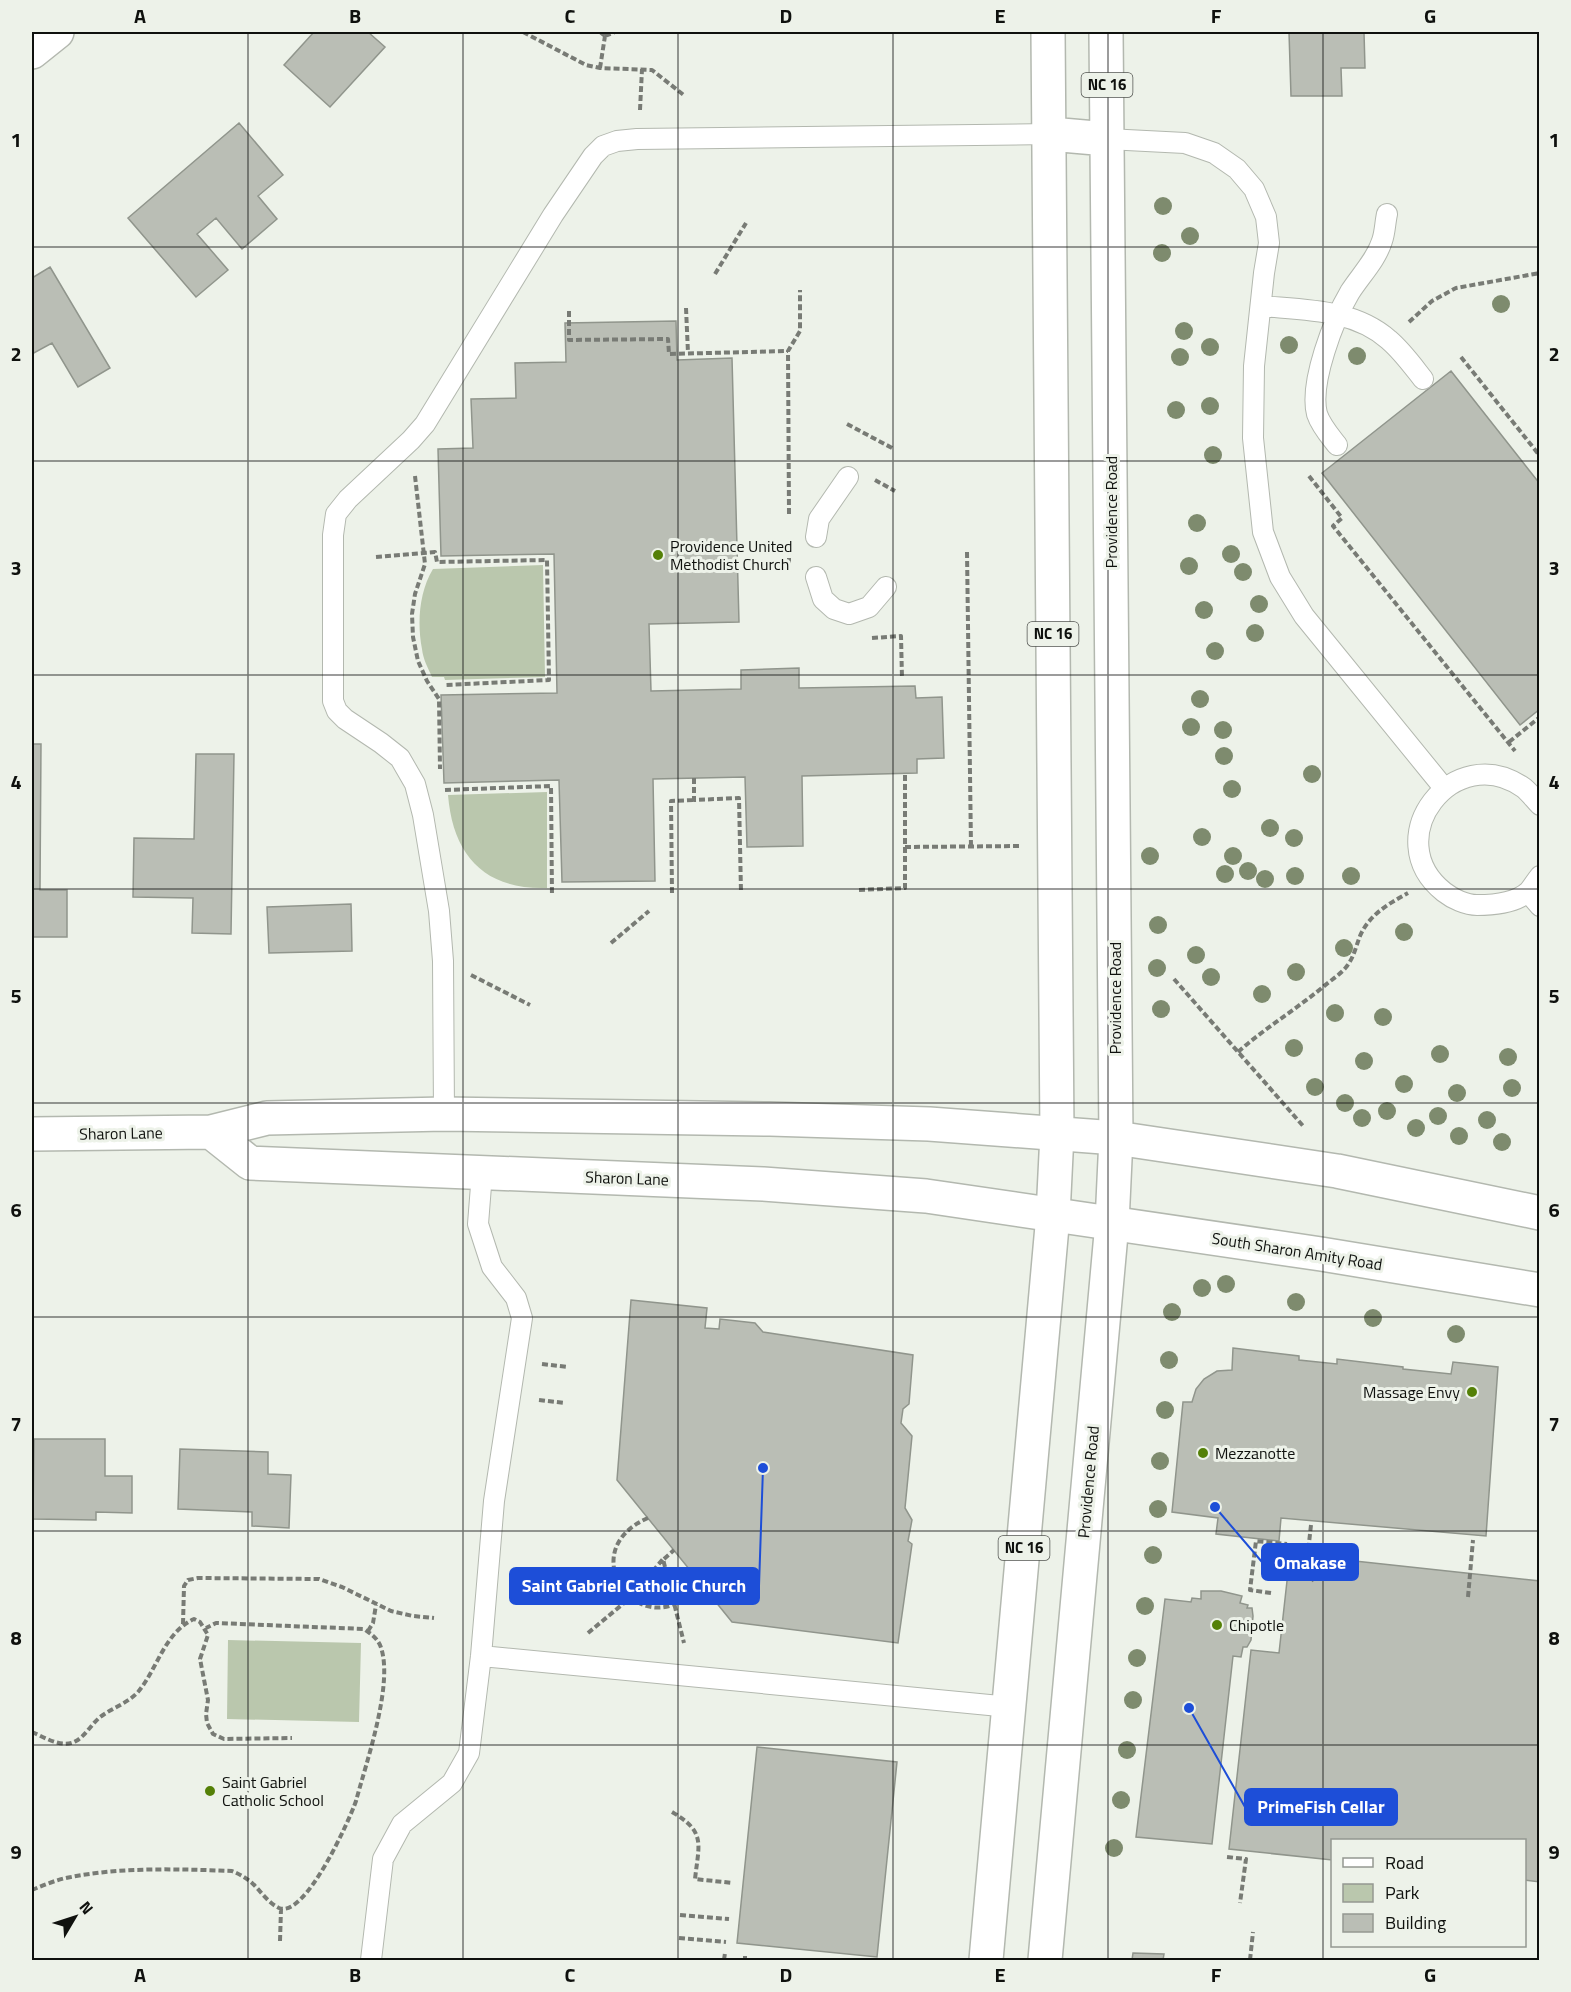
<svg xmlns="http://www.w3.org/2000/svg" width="1571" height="1992" font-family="'Titillium Web',sans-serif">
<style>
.green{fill:#bac7ad}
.building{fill:#babeb5;stroke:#90958c;stroke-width:1.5}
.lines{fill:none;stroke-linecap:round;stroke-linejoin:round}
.service-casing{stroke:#b3b8af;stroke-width:22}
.minor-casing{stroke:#b3b8af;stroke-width:36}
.secondary-casing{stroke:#b3b8af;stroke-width:36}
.primary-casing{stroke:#b3b8af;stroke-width:36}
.path{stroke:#787b75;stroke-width:4;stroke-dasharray:6 3;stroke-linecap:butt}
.service{stroke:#fff;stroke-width:20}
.minor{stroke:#fff;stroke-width:33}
.secondary{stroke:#fff;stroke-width:33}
.primary{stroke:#fff;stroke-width:33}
.tree{fill:#7e8b6e}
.grid{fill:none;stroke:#0f110e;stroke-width:1.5;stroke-opacity:0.55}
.poi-dot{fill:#548007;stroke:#edf2e9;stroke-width:2}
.labels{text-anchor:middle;stroke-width:6;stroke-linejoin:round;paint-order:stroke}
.shield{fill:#edf2e9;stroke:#525450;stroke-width:1.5}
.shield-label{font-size:15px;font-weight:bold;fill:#0f110e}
.street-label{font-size:16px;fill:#0f110e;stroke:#edf2e9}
.poi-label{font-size:16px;fill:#0f110e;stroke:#edf2e9;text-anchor:start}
.leader{fill:none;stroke:#1d4ed8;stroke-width:2}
.callout-dot{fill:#1d4ed8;stroke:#edf2e9;stroke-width:2}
.callout{fill:#1d4ed8;stroke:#1d4ed8;stroke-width:2}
.callout-label{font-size:18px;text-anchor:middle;font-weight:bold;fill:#fff}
.neatline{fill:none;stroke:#0f110e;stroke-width:2}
.grid-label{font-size:20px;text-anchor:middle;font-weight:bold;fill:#0f110e}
</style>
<rect width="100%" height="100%" fill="#edf2e9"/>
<!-- green -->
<path class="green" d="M 543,565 L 545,677 L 445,680 L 444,677 L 432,677 C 428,668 423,659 422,649 C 417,623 419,592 433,569 Z
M 547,792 L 547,888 C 484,890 453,855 448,795 Z
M 228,1640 L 361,1643 L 359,1722 L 227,1719 Z"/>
<!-- building -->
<path class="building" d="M 314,32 L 368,32 L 385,47 L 330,107 L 284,65 Z
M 1289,32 L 1364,32 L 1365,68 L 1341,68 L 1342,96 L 1291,96 Z
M 239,123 L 283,175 L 258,196 L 277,219 L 242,249 L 216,218 L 197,234 L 228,270 L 196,297 L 128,218 Z
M 50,267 L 110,368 L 78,387 L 52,343 L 32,354 L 32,278 Z
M 676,321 L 677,360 L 732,358 L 739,622 L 649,624 L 651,691 L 741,689 L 741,670 L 799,668 L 799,688 L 915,686 L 916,698 L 942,697 L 944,758 L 917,759 L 917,773 L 802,776 L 803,846 L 747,847 L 745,777 L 653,779 L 655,881 L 562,882 L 559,780 L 444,783 L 441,695 L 557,693 L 554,554 L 441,556 L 438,449 L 473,448 L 471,399 L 516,398 L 515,363 L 566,362 L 565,323 Z
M 1451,371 L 1540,484 L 1540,709 L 1520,725 L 1322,473 Z
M 32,744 L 41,744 L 40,890 L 67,890 L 67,937 L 32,937 Z
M 196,754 L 234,754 L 231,934 L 192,933 L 193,898 L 133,897 L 134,838 L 194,839 Z
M 351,904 L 352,951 L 269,953 L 267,907 Z
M 631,1300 L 707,1308 L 705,1328 L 719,1329 L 720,1319 L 755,1323 L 763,1332 L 913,1355 L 909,1404 L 903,1409 L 901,1423 L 912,1436 L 905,1508 L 912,1520 L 908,1541 L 912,1544 L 898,1643 L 732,1622 L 617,1480 Z
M 1233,1348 L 1299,1356 L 1299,1360 L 1337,1364 L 1337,1359 L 1403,1367 L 1403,1369 L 1451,1374 L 1453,1362 L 1498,1367 L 1486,1536 L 1281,1518 L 1279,1541 L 1216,1534 L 1218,1518 L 1172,1512 L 1183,1402 L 1192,1402 L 1196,1389 L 1204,1379 L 1217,1371 L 1232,1370 Z
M 34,1439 L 105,1439 L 105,1476 L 132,1476 L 132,1513 L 96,1512 L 96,1520 L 33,1519 Z
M 180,1449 L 268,1452 L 268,1474 L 291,1475 L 289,1528 L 252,1526 L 252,1512 L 178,1509 Z
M 1290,1554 L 1540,1581 L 1540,1882 L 1524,1880 L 1524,1840 L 1332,1840 L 1332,1860 L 1229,1849 L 1251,1650 L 1279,1653 Z
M 1201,1591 L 1221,1591 L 1242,1596 L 1240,1603 L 1248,1605 L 1247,1608 L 1252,1608 L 1253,1616 L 1251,1640 L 1247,1647 L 1243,1647 L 1241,1657 L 1233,1656 L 1212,1844 L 1136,1837 L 1165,1599 L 1191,1602 L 1192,1598 L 1201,1599 Z
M 757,1747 L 897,1762 L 877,1957 L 737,1943 Z
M 1133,1953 L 1164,1954 L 1163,1960 L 1132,1960 Z"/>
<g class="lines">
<!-- service casing -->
<g class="service-casing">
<path id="service" d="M 1107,139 L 1185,143 L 1214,153 L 1237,169 L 1254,189 L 1266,217 L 1269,243 L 1264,273 L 1254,366 L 1253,438 L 1263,532 L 1280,577 L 1304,616 L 1444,788
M 1261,306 C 1305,310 1354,309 1389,340 C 1402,351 1412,365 1423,379
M 1337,445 C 1330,436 1321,426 1317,414 C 1309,383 1334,319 1350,292 C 1361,275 1376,260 1382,241 C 1385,233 1385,223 1387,214
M 816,537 L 819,519 L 848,477
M 816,577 L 823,599 L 834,609 L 849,614 L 869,607 L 886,587
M 1540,805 C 1535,800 1530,793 1524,788 C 1454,738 1377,839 1444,892 C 1453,899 1466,905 1477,905 C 1494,905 1516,903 1529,891 C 1533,886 1536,881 1540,876
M 1528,892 L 1540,906
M 444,1114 L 443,961 L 439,911 L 423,815 L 415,784 L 400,758 L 381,743 L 345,719 L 337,711 L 333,701 L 333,535 L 336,514 L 348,499 L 411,440 L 425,424 L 553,215 L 593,156 L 603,146 L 617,141 L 637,139 L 1050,134
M 481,1656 L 1010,1707
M 371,1960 L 383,1859 L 402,1824 L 452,1783 L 469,1753 L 481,1656 L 494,1501 L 522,1318 L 516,1298 L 492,1267 L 478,1224 L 482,1173"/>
</g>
<!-- minor casing -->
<g class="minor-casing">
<path id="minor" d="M 32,52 L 57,32"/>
</g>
<!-- secondary casing -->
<g class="secondary-casing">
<path id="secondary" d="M 211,1132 L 250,1163 L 763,1184 L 926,1196 L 1321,1254 L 1540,1290
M 32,1134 L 211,1132 L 267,1118 L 444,1114 L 770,1119 L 929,1124 L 1116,1138 L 1163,1145 L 1337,1171 L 1540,1213"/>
</g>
<!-- primary casing -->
<g class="primary-casing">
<path id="primary" d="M 1050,134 L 1107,139
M 986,1960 L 1053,1215 L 1057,1134 L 1048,32
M 1045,1960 L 1112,1223 L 1116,1138 L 1106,32"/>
</g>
<!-- path -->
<path class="path" d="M 523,32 L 586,65 L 600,68 L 652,70 L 685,96
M 600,32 L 605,36
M 605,36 L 615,32
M 600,68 L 605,36
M 640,110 L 642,69
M 715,274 L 746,223
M 686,308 L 688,353
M 569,311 L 569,340 L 668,339 L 669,354 L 788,351
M 1409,322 L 1432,301 L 1456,288 L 1540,273
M 1461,357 L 1540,456
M 847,424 L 894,449
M 415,476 L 425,564 L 415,594 L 412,614 L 413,637 L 418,661 L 427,681 L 439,699 L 440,769
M 1309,476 L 1342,518 L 1333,526 L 1515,751
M 875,480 L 895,491
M 789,514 L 788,351 L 800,331 L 800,290
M 789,549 L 789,565
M 967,552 L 971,847
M 376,557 L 435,552 L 437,562 L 547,560 L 549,680 L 446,685
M 872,638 L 901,636 L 902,678
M 1509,742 L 1540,717
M 694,778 L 694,800 L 739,798 L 741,892
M 445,790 L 551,786 L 552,896
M 905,847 L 1021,846
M 859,890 L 905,888 L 905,774
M 672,893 L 671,801 L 694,800
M 611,943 L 649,911
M 471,975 L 530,1005
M 1174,979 L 1304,1127
M 1238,1052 C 1265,1028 1295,1010 1323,987 C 1331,980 1341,974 1347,966 C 1354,957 1356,946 1360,936 C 1369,915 1388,904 1408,893
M 542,1364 L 568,1367
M 539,1400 L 565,1403
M 648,1518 C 568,1552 645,1652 698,1585
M 1311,1525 L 1306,1570 L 1314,1581
M 664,1559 L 674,1550
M 1271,1593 L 1250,1590 L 1256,1541 L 1287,1544
M 1468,1597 L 1473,1540
M 183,1624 L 184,1586 L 188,1580 L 198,1578 L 319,1579 L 342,1587 L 391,1611 L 413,1616 L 434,1618
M 368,1631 L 373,1623 L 376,1605
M 588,1633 L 630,1598 L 663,1559 L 684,1643
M 32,1732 C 44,1737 62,1749 76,1741 C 85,1736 91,1725 99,1718 C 111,1708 127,1704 138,1692 C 158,1668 164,1633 194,1619 L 200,1622 L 208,1635 L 200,1659 L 208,1700 L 206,1714 L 207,1723 L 213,1734 L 224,1739 L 292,1738
M 672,1812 C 706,1832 699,1843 695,1879 L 733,1883
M 1227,1857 L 1246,1859 L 1240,1903
M 32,1890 C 44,1885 58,1879 71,1877 C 123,1867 179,1869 232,1871 C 239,1874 245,1877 252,1883 C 260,1890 268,1903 279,1908 C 305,1919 349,1821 356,1801 C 366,1763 395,1681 380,1645 C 376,1637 371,1634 364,1629 L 216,1623 L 206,1628
M 680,1915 L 729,1919
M 679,1938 L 726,1942
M 280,1941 L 281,1909
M 724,1960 L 725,1953
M 745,1960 L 745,1956
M 1250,1960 L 1253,1932"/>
<!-- service -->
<use href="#service" class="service"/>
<!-- minor -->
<use href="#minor" class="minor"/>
<!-- secondary -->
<use href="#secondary" class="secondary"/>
<!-- primary -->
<use href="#primary" class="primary"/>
</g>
<!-- trees -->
<g class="tree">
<circle cx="1163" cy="206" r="9"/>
<circle cx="1190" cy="236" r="9"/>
<circle cx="1162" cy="253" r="9"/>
<circle cx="1501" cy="304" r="9"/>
<circle cx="1184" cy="331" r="9"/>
<circle cx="1289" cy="345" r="9"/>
<circle cx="1210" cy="347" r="9"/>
<circle cx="1357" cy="356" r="9"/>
<circle cx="1180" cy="357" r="9"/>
<circle cx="1210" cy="406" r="9"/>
<circle cx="1176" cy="410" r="9"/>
<circle cx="1213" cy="455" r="9"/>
<circle cx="1197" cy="523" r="9"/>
<circle cx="1231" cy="554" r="9"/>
<circle cx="1189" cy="566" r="9"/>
<circle cx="1243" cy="572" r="9"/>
<circle cx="1259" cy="604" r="9"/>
<circle cx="1204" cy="610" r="9"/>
<circle cx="1255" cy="633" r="9"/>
<circle cx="1215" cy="651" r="9"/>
<circle cx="1200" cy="699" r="9"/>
<circle cx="1191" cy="727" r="9"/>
<circle cx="1223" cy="730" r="9"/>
<circle cx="1224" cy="756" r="9"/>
<circle cx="1312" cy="774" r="9"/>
<circle cx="1232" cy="789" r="9"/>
<circle cx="1270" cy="828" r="9"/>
<circle cx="1202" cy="837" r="9"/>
<circle cx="1294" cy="838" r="9"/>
<circle cx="1150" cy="856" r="9"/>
<circle cx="1233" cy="856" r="9"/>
<circle cx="1248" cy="871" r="9"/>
<circle cx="1225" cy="874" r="9"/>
<circle cx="1295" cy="876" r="9"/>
<circle cx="1351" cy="876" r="9"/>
<circle cx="1265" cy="879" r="9"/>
<circle cx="1158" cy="925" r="9"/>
<circle cx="1404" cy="932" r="9"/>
<circle cx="1344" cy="948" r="9"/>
<circle cx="1196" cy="955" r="9"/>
<circle cx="1157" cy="968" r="9"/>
<circle cx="1296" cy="972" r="9"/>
<circle cx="1211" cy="977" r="9"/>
<circle cx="1262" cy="994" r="9"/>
<circle cx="1161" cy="1009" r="9"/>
<circle cx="1335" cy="1013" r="9"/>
<circle cx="1383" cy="1017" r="9"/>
<circle cx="1294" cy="1048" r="9"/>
<circle cx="1440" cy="1054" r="9"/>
<circle cx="1508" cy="1057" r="9"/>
<circle cx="1364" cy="1061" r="9"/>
<circle cx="1404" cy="1084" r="9"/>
<circle cx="1315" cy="1087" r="9"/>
<circle cx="1512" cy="1088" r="9"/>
<circle cx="1457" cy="1093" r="9"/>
<circle cx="1345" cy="1103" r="9"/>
<circle cx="1387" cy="1111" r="9"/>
<circle cx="1438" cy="1116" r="9"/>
<circle cx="1362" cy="1118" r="9"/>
<circle cx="1487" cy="1120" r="9"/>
<circle cx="1416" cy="1128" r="9"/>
<circle cx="1459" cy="1136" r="9"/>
<circle cx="1502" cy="1142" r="9"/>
<circle cx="1226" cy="1284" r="9"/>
<circle cx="1202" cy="1288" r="9"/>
<circle cx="1296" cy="1302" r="9"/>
<circle cx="1172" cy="1312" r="9"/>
<circle cx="1373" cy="1318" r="9"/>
<circle cx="1456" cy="1334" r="9"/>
<circle cx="1169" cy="1360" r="9"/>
<circle cx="1165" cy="1410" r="9"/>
<circle cx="1160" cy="1461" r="9"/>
<circle cx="1158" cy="1509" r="9"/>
<circle cx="1153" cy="1555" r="9"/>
<circle cx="1145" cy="1606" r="9"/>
<circle cx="1137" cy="1658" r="9"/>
<circle cx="1133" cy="1700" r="9"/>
<circle cx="1127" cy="1750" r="9"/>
<circle cx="1121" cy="1800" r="9"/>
<circle cx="1114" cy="1848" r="9"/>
</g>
<!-- grid -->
<path class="grid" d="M 248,32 L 248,1960M 463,32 L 463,1960M 678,32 L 678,1960M 893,32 L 893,1960M 1108,32 L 1108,1960M 1323,32 L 1323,1960M 32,247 L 1540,247M 32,461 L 1540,461M 32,675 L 1540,675M 32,889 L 1540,889M 32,1103 L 1540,1103M 32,1317 L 1540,1317M 32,1531 L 1540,1531M 32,1745 L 1540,1745"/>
<!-- markers -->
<g class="poi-dot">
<circle cx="658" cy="555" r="6"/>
<circle cx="1472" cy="1392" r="6"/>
<circle cx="1203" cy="1453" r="6"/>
<circle cx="1217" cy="1625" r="6"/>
<circle cx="210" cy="1791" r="6"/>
</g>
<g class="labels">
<!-- shield labels -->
<g class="shield">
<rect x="1081.5" y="73" width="51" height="24" rx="4.5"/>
<rect x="1027.5" y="622" width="51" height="24" rx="4.5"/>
<rect x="998.5" y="1536" width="51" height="24" rx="4.5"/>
</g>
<g class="shield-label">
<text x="1107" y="90">NC 16</text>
<text x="1053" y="639">NC 16</text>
<text x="1024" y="1553">NC 16</text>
</g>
<!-- street labels -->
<g class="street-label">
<text transform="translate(1111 512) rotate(-90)" y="6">Providence Road</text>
<text transform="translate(1115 998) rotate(-90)" y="6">Providence Road</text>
<text transform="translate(121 1133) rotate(-1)" y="6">Sharon Lane</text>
<text transform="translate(627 1178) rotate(2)" y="6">Sharon Lane</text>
<text transform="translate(1297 1251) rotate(9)" y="6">South Sharon Amity Road</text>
<text transform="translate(1088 1482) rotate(-85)" y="6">Providence Road</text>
</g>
<!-- poi labels -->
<g class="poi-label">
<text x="670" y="552">Providence United<tspan x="670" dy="18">Methodist Church</tspan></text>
<text x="1460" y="1398" text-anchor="end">Massage Envy</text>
<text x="1215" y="1459">Mezzanotte</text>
<text x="1229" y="1631">Chipotle</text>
<text x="222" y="1788">Saint Gabriel<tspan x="222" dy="18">Catholic School</tspan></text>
</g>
</g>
<!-- callouts -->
<path class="leader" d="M1215 1507L1262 1562M763 1468L759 1586M1189 1708L1245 1807"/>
<g class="callout-dot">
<circle cx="1215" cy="1507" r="6"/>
<circle cx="763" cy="1468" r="6"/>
<circle cx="1189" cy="1708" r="6"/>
</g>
<g class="callout">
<rect x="1262" y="1544" width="96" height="36" rx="6"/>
<rect x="510" y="1568" width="249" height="36" rx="6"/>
<rect x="1245" y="1789" width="152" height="36" rx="6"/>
</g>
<g class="callout-label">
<text x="1310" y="1569">Omakase</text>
<text x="634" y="1592">Saint Gabriel Catholic Church</text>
<text x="1321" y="1813">PrimeFish Cellar</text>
</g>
<!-- border -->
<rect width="1571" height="1992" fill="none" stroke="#edf2e9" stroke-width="66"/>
<!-- legend -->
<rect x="1331" y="1839" width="195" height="108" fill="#edf2e9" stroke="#949891" stroke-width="1.5"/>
<rect x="1343" y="1858" width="30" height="9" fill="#ffffff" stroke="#949891" stroke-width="1.5"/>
<text x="1385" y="1869" font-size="18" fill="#0f110e">Road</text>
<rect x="1343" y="1884" width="30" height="18" fill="#bac7ad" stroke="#949891" stroke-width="1.5"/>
<text x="1385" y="1899" font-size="18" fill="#0f110e">Park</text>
<rect x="1343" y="1914" width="30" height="18" fill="#babeb5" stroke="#949891" stroke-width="1.5"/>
<text x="1385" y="1929" font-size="18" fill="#0f110e">Building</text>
<!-- north arrow -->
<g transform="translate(75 1917) rotate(51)" stroke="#edf2e9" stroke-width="4.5" paint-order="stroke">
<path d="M0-4.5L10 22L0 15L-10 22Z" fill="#0f110e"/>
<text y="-9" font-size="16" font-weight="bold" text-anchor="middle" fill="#0f110e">N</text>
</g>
<rect x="33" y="33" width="1505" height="1926" class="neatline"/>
<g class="grid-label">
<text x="140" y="23">A</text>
<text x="355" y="23">B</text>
<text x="570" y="23">C</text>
<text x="786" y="23">D</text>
<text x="1000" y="23">E</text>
<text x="1216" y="23">F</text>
<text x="1430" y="23">G</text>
<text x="16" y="147">1</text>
<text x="1554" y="147">1</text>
<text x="16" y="361">2</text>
<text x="1554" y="361">2</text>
<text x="16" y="575">3</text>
<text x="1554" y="575">3</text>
<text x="16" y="789">4</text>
<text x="1554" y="789">4</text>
<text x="16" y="1003">5</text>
<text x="1554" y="1003">5</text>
<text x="16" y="1217">6</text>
<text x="1554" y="1217">6</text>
<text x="16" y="1431">7</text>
<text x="1554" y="1431">7</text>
<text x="16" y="1645">8</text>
<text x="1554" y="1645">8</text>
<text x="16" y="1859">9</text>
<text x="1554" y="1859">9</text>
<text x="140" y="1982">A</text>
<text x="355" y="1982">B</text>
<text x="570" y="1982">C</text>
<text x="786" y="1982">D</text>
<text x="1000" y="1982">E</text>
<text x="1216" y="1982">F</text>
<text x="1430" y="1982">G</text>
</g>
</svg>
